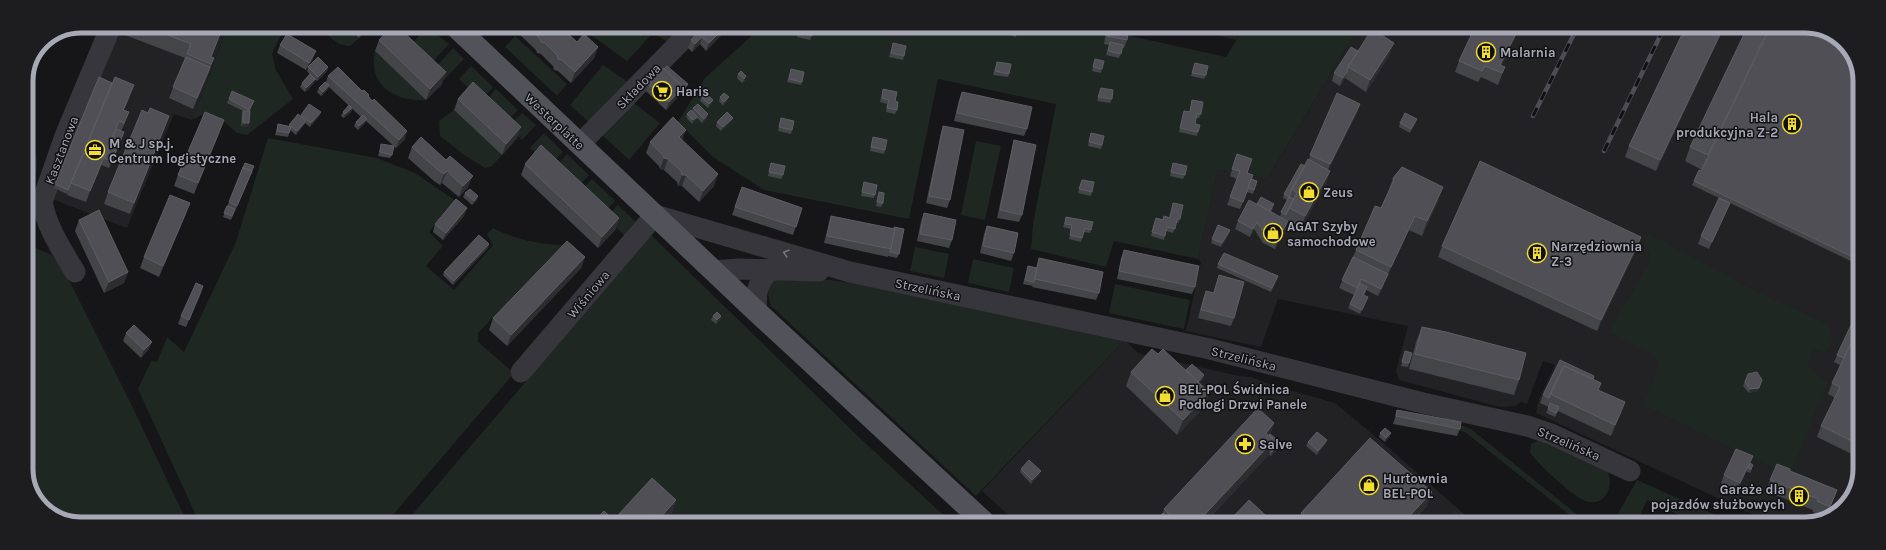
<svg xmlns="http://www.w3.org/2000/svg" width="1886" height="550" font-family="Karla,sans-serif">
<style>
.built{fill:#222124}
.green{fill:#1f2722}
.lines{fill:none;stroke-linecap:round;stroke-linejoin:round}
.minor{stroke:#37363c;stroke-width:21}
.major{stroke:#52525b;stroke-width:22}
.rail-casing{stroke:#4d4d55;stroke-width:4.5}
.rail{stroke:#111012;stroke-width:3;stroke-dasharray:9;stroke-linecap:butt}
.wall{fill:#444549}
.shaded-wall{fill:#2d2d30}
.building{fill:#4f4f55;stroke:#5d5d64}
.oneway{stroke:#757580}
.labels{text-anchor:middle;stroke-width:3;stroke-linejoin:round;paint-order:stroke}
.poi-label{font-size:13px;font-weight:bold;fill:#a7a9b7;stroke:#111012;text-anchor:start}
.street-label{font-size:13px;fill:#a7a9b7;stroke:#111012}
.rim{fill:none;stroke:#a7a9b7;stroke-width:5}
</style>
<rect width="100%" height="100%" fill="#161517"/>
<!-- built -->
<path class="built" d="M 121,26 L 228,26 L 192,120 L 174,114 L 127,228 L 52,199 Z
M 1182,27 L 1244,27 L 1236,40 Z
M 1359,27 L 1819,28 L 1846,45 L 1860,78 L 1858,483 L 1838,512 L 1805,524 L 1773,524 L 1536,413 L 1539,399 L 1555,365 L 1543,361 L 1527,404 L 1521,402 L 1515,406 L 1500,407 L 1399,380 L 1396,371 L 1408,326 L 1278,299 L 1261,347 L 1186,331 L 1201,262 L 1198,259 L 1218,168 L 1267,179 Z
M 1125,340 L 1138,353 L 1239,376 L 1251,377 L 1272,385 L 1335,403 L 1388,447 L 1456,507 L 1441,524 L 1017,523 L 982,491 Z"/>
<!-- green -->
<path class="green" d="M 228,26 L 285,26 L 272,54 L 276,70 L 293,99 L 247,135 L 237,133 L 223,121 L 201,115 L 192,120 Z
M 319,26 L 347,26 L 359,38 L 350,46 C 336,46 328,35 319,26 Z
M 427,26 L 449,44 L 429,66 L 409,47 Z
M 580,27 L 687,27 L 671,44 L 653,33 L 627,61 Z
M 759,27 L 1090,27 L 1226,57 L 1244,27 L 1359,27 L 1267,179 L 1218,169 L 1198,259 L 1114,241 L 1106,267 L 1031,249 L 1033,224 L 1056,104 L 938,79 L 909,219 L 764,190 L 713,157 L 678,122 L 705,78 L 758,30 Z
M 515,36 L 567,84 L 557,96 L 505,47 Z
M 453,48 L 464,59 L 444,80 L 433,70 Z
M 375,51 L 426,100 C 396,102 367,86 375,51 Z
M 603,65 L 631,84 L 591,124 L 570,105 Z
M 471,66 L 493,87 L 481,100 L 459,79 Z
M 496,89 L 518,110 L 505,123 L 484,103 Z
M 631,101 L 660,123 L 629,160 L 600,133 Z
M 454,110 L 502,155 L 492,166 L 485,168 L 464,155 L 440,136 L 439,121 Z
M 522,113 L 536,125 L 522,140 L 508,127 Z
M 26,120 C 39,155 42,168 26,203 Z
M 544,133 L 563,152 L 550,166 L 530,148 Z
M 268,138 L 377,158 L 415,173 L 456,201 L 429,232 L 443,246 L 426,266 L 454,290 L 493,245 L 487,234 L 493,228 C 514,239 539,244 562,245 L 478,333 L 478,342 L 514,373 L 386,523 L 199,522 L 138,389 L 151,361 L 157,362 L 167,337 L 184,352 L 236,242 Z
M 976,141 L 1001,146 L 985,220 L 961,215 Z
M 567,154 L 589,175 L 576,190 L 553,169 Z
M 592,179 L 615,201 L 602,214 L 579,193 Z
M 618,205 L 641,227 L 630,241 L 606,218 Z
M 1648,233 L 1748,287 L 1828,325 L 1832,339 L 1826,353 L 1814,349 L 1807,366 L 1828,382 L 1793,469 L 1827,486 L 1824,493 L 1643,405 L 1659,364 L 1651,353 L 1609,332 L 1651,259 L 1644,243 Z
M 651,235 L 862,440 L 952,523 L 405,523 Z
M 26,244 L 52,255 L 67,276 L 134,410 L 187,522 L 67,522 L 40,505 L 26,472 Z
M 915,247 L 949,254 L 944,278 L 910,271 Z
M 973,259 L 1014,268 L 1009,292 L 968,283 Z
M 815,278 L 859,284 L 1125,340 L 976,496 L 771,306 C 768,294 765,288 776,279 Z
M 1115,284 L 1190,300 L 1184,329 L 1109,313 Z
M 1396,412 L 1463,426 L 1471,429 L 1589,524 L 1581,524 L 1465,432 L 1395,418 Z
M 1537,441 L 1545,442 L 1606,469 C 1617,486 1603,510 1583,500 C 1571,494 1537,464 1530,452 L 1531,444 Z
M 1637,480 L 1736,524 L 1698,524 L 1647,500 L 1636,524 L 1612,524 Z
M 1456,507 L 1476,524 L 1441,524 Z"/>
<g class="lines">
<!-- minor -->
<path class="minor" d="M 580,144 L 695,27
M 714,271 L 738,269 L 819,271
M 75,272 C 62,250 47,228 42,202 L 65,136 L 111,26
M 757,312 C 755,291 757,285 770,269
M 521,372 L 655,215 L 850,272 L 1210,349 L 1423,403 L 1527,426 L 1551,434 L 1630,471"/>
<!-- major -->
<path class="major" d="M 455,26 L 757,312 L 985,523"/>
<!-- rail casing -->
<g class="rail-casing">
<path id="rail" d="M 1533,116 L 1577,28
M 1604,151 L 1664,28"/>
</g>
<!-- rail -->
<use href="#rail" class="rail"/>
</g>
<!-- wall -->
<path class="wall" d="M 128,26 L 223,26 L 211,57 L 214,58 L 209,72 L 193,109 L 169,98 L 185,58 L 125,35 Z
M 347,26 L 370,26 L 359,38 Z
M 521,26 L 560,27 L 577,42 L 598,47 L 594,58 L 571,83 L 558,71 L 554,70 L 553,66 L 541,54 L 537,53 L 536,50 L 518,33 Z
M 655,27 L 665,27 L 660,32 Z
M 729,27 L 706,51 L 700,44 L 692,52 L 688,48 L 691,40 L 702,32 Z
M 799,27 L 814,27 L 810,40 L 797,37 Z
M 1003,27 L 1018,27 L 1016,37 L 1002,33 Z
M 1108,27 L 1125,27 L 1127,40 L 1124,48 L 1122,48 L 1119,58 L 1106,55 L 1109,45 L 1104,44 L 1106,32 Z
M 1475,27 L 1526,28 L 1523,34 L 1518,31 L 1501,66 L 1505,67 L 1498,85 L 1481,77 L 1478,82 L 1455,72 L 1459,61 Z
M 1685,28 L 1724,28 L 1656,171 L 1625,157 L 1629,146 Z
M 379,40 L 442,84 L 426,100 L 375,51 Z
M 893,43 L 904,56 L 903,60 L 889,57 Z
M 280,45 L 313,59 L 306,70 L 277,53 Z
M 1358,51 L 1390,54 L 1366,92 L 1345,78 L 1340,86 L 1332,81 L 1334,73 Z
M 1095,59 L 1102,69 L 1101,73 L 1092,71 Z
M 997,62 L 1009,74 L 1008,77 L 993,75 Z
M 1195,63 L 1206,75 L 1204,79 L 1191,76 Z
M 308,67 L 328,67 L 327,71 L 317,81 L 315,80 L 314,83 L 305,92 L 300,87 L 302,83 L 310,75 L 307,71 Z
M 791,69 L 802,82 L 801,85 L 787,82 Z
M 738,74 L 745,80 L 742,83 L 737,78 Z
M 328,76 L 362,91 L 369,95 L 369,97 L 405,139 L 396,148 L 366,121 L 365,123 L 358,130 L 354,126 L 356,122 L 361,117 L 329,87 L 328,89 L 321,96 L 317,92 L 319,88 L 326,82 Z
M 99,77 L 112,83 L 67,194 L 54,188 Z
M 1860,78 L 1859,265 L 1730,203 L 1727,210 L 1709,249 L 1698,244 L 1701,236 L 1721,199 L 1692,185 L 1694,181 L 1702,170 L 1685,161 L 1690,147 Z
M 648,84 L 688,84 L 686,88 L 666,110 L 646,91 Z
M 1101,88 L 1112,99 L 1110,103 L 1097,101 Z
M 883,89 L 897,110 L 895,114 L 886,112 L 887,104 L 880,102 Z
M 962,92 L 1027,129 L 1024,136 L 954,121 L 959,100 Z
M 130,96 L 124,110 L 125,123 L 121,131 L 121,140 L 109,168 L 101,165 L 86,202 L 67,195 L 71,183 Z
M 701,97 L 713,100 L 711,104 L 708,108 L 700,101 Z
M 720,97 L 727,101 L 723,106 L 719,101 Z
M 229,99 L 252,105 L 250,111 L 248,127 L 241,127 L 242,114 L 243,111 L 227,103 Z
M 458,99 L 517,138 L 502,155 L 454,110 Z
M 1192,100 L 1201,114 L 1199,118 L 1196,118 L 1195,124 L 1198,132 L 1197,136 L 1179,132 L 1184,111 L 1189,112 Z
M 1360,104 L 1356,115 L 1328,170 L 1330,171 L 1326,183 L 1301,228 L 1280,216 L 1287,200 L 1283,198 L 1284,194 L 1305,166 L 1309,160 L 1310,155 Z
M 352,108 L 351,112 L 344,118 L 341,116 L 343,112 Z
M 693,108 L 707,118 L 702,123 L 697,118 L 695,121 L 692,124 L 686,117 L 687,114 L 692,111 Z
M 321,112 L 319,116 L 310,127 L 305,123 L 296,135 L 290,130 L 288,137 L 275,135 L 278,124 L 289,126 L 289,125 L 301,115 Z
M 148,113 L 169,116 L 130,214 L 104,204 L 108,192 Z
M 733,118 L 731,121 L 721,131 L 716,126 L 717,122 Z
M 781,118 L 792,130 L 791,134 L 778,131 Z
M 1400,123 L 1415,123 L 1410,133 L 1399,127 Z
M 943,126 L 950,200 L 947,208 L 926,203 L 941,133 Z
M 220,131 L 194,194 L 174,186 L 178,175 Z
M 1091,133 L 1102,145 L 1101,149 L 1088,146 Z
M 873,137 L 885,150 L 884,154 L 870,151 Z
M 682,140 L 714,186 L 699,202 L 682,186 L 678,186 L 677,182 L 664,170 L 660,169 L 659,166 L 646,153 L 650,142 Z
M 1014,140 L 1022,215 L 1019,222 L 997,218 L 1012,148 Z
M 381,144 L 392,155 L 390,158 L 378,156 Z
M 412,147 L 468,187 L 459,197 L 442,183 L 440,185 L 434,181 L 408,158 Z
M 1237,154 L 1251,179 L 1257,181 L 1253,194 L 1247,192 L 1240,209 L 1227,205 L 1237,179 L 1230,176 Z
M 771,163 L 783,175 L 781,179 L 768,176 Z
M 1173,163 L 1185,175 L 1183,179 L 1170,176 Z
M 525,164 L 619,218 L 615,230 L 598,248 L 521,175 Z
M 243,167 L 249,179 L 231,220 L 223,217 Z
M 1393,178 L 1438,201 L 1422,236 L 1409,230 L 1378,296 L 1366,290 L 1364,296 L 1366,301 L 1360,314 L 1348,308 L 1354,295 L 1339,288 L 1356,250 L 1381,208 L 1388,193 L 1388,192 Z
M 1082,180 L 1092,192 L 1091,196 L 1078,193 Z
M 864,182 L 875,195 L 874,198 L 861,196 Z
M 742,187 L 802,208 L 793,235 L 732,215 Z
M 879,192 L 883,203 L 881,207 L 876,206 Z
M 465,193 L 477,200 L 472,205 L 463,197 Z
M 1173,203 L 1180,219 L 1178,223 L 1176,223 L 1173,233 L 1166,231 L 1164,240 L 1151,236 L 1156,218 L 1162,220 L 1164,216 L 1169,217 Z
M 1257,204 L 1273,208 L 1271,211 L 1286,229 L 1275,249 L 1263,243 L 1254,229 L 1250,237 L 1235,229 L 1238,221 Z
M 924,213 L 952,240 L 949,248 L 917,241 L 921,221 Z
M 186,214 L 159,277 L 140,268 L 144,257 Z
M 464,216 L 443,240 L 433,232 L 435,224 Z
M 831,216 L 899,254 L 897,258 L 888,256 L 888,257 L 824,243 L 829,223 Z
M 1066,217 L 1091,230 L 1090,233 L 1084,232 L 1081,242 L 1069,239 L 1071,229 L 1063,227 Z
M 79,220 L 128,272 L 124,283 L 104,293 L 75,231 Z
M 1218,225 L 1230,230 L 1229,234 L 1221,247 L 1211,243 Z
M 987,226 L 1014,253 L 1011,261 L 980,253 L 984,234 Z
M 1641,237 L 1637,248 L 1597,331 L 1438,257 L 1442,246 Z
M 489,244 L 488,248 L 453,285 L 443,275 L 444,272 Z
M 1124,250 L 1195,287 L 1192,294 L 1117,279 L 1121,258 Z
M 585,257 L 581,268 L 507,346 L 489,330 L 493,318 Z
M 1039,258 L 1099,293 L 1096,300 L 1032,287 L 1033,286 L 1023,284 L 1028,266 L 1036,268 Z
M 1218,264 L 1278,276 L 1271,292 L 1217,268 Z
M 1219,275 L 1234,318 L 1231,326 L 1198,318 L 1203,299 L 1206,291 L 1213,293 Z
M 203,286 L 186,327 L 178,324 L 181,316 Z
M 713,316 L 721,316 L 720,320 L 716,324 L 711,320 Z
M 1422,327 L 1519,380 L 1514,395 L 1409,369 L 1416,342 Z
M 1859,327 L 1858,457 L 1817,437 L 1821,426 L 1835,398 L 1828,394 L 1832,383 L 1840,365 L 1834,362 L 1837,355 Z
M 126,333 L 149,349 L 141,358 L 123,341 Z
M 1405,351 L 1409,363 L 1408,367 L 1401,366 Z
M 1158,354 L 1186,370 L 1203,379 L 1199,383 L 1209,392 L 1204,407 L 1177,435 L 1126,386 L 1131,372 Z
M 1748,374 L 1762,380 L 1758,391 L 1749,393 L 1743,386 Z
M 1593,379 L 1601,383 L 1598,390 L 1625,402 L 1621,413 L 1611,436 L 1558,411 L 1555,417 L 1546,413 L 1549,407 L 1540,403 L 1543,395 Z
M 1397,410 L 1460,429 L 1457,436 L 1393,424 L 1395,418 Z
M 1274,423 L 1270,434 L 1280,447 L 1271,456 L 1269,454 L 1205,523 L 1153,523 L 1163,513 L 1164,509 Z
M 1380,433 L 1391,433 L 1389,437 L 1385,442 L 1379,437 Z
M 1327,440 L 1325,444 L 1317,455 L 1306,446 L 1308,442 Z
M 1750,464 L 1752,469 L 1750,473 L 1746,471 L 1737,491 L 1721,483 L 1724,475 Z
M 1021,469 L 1039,475 L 1031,484 L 1020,472 Z
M 1790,471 L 1837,490 L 1826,517 L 1824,517 L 1813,512 L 1813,510 L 1766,491 L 1770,480 Z
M 676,500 L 672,512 L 661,523 L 595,523 L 596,519 L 616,522 L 619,514 Z
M 1427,506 L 1410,524 L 1296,523 L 1299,520 L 1301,513 Z
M 1231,519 L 1274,523 L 1229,523 Z"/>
<!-- shaded-wall -->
<path class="shaded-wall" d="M 366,26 L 370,26 L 359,38 L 362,30 Z
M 663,27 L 665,27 L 660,32 L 662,28 Z
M 725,27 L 729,27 L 706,51 L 709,43 Z
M 1519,28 L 1520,28 L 1498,72 L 1500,65 Z
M 1723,28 L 1724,28 L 1656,171 L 1660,160 Z
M 1769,28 L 1771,28 L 1703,170 L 1708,155 Z
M 702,37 L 700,44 L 692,52 L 695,44 Z
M 1394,43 L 1390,54 L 1366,92 L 1370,80 Z
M 598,47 L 594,58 L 571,83 L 575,72 Z
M 316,51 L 313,59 L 306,70 L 309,63 Z
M 210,67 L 206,78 L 193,109 L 197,98 Z
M 328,67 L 327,71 L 317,81 L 318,77 Z
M 446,72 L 442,84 L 426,100 L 430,89 Z
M 1347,72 L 1345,78 L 1340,86 L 1343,78 Z
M 315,79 L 314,83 L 305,92 L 306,88 Z
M 688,84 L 686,88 L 666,110 L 669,102 L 683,87 Z
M 329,85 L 328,89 L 321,96 L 323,92 Z
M 729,97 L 727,101 L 723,106 L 724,102 Z
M 713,100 L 711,104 L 708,108 L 709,104 Z
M 1360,104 L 1356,115 L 1326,175 L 1330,164 Z
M 352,108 L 351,112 L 344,118 L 345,114 Z
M 321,112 L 319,116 L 310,127 L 311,123 Z
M 708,114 L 707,118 L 702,123 L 704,119 Z
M 169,116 L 165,127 L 130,214 L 134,203 Z
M 697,117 L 695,121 L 692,124 L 693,120 Z
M 733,118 L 731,121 L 721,131 L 723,127 Z
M 367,119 L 365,123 L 358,130 L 359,126 Z
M 224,120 L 220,131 L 194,194 L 198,183 Z
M 119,121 L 115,132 L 86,202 L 90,191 Z
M 306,121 L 305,124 L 296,135 L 297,131 Z
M 243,123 L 249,123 L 248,127 L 241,127 Z
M 521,127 L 517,138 L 502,155 L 506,144 Z
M 686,130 L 682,141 L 679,137 Z
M 407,131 L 405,139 L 396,148 L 399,140 Z
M 664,158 L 668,159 L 664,170 L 660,169 Z
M 254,166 L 249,179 L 231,220 L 237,206 Z
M 447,171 L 442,183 L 440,185 L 444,174 Z
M 1330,171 L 1326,183 L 1301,228 L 1305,216 Z
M 718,174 L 714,186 L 699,202 L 703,191 Z
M 682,175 L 686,175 L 682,186 L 678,186 Z
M 473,176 L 468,187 L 459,197 L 463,186 Z
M 1443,187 L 1438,201 L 1422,236 L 1427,221 Z
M 478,196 L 477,200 L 472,205 L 474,201 Z
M 190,203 L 186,214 L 159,277 L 163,266 Z
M 467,208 L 464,216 L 443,240 L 446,233 Z
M 1415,216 L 1409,230 L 1378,296 L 1381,289 L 1388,274 L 1391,267 Z
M 619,218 L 615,230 L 598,248 L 602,237 Z
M 1288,221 L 1286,229 L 1275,249 L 1277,241 Z
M 1257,222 L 1254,229 L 1250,237 L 1253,229 Z
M 1230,230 L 1229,234 L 1221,247 L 1222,243 Z
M 1641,237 L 1637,248 L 1597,331 L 1601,320 Z
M 489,244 L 488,248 L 453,285 L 454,281 Z
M 585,257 L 581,268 L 507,346 L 511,335 Z
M 128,272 L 124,283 L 104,293 L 109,282 Z
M 203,286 L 201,294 L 186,327 L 189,320 Z
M 721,316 L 720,320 L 716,324 L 717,320 Z
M 152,342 L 149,349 L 141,358 L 144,350 Z
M 1204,375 L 1203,379 L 1193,390 L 1194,386 Z
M 1759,388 L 1758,391 L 1749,393 L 1750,389 Z
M 1209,392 L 1204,407 L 1177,435 L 1183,420 Z
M 1625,402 L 1621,413 L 1611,436 L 1615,425 Z
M 1274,423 L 1269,437 L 1266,433 Z
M 1391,433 L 1389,437 L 1385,442 L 1386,438 Z
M 1274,440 L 1269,455 L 1205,523 L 1197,523 Z
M 1327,440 L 1325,444 L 1317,455 L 1318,451 Z
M 1281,443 L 1280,447 L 1271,456 L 1272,452 Z
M 1753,456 L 1750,463 L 1737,491 L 1740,483 Z
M 1041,471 L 1039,475 L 1031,484 L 1032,480 Z
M 1432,492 L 1427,506 L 1410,524 L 1402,524 Z
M 676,500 L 672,512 L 661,523 L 657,523 L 659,519 Z
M 653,514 L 650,523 L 645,523 Z
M 1189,517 L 1186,523 L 1182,523 Z"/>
<!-- building -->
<path class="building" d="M 144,26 L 223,26 L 211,57 L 214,58 L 211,64 L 187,54 L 191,44 Z
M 358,26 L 366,26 L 362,30 Z
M 392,26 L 397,26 L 446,72 L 430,89 L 379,40 Z
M 527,26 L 560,27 L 577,42 L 584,34 L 598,47 L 575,72 L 562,60 L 558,59 L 557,55 L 545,43 L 541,42 L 540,39 Z
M 706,27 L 725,27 L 709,43 L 702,37 L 695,44 L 691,40 L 700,30 L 702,32 Z
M 799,27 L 814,27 L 812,36 L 798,33 Z
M 1004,27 L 1018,27 L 1017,33 L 1003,30 Z
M 1109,27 L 1125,27 L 1129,28 L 1127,40 L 1107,36 Z
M 1475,27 L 1519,28 L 1500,65 L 1505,67 L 1502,73 L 1485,66 L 1482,71 L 1459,61 Z
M 1685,28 L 1723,28 L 1660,160 L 1629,146 Z
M 1747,28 L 1769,28 L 1708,155 L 1690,147 Z
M 1770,28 L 1819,28 L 1846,45 L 1860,78 L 1859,260 L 1694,181 L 1699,170 L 1701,171 Z
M 1372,29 L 1394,43 L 1370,80 L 1348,67 Z
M 287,34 L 316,51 L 309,63 L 280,45 Z
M 1110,42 L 1123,45 L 1121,54 L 1108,51 Z
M 893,43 L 906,46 L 904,56 L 891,53 Z
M 1351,47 L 1358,51 L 1348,67 L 1347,72 L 1343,78 L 1334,73 Z
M 186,57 L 210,67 L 197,98 L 173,87 Z
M 318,57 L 328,67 L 318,77 L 308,67 Z
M 1095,59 L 1104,61 L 1102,69 L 1093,67 Z
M 997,62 L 1011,64 L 1009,74 L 995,71 Z
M 1195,63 L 1208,66 L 1206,75 L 1192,73 Z
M 667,66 L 688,84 L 682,91 L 683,87 L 664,69 Z
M 338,67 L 362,91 L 364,90 L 369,95 L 368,96 L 372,101 L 374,99 L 407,131 L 399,140 L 328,76 Z
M 663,68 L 683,87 L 669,102 L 648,84 Z
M 791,69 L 804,72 L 802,82 L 789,79 Z
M 741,71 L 746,76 L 744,79 L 738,74 Z
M 310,74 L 315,79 L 306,88 L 302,83 Z
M 99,77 L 112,83 L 68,190 L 55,184 Z
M 115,77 L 134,85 L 123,110 L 129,112 L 124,123 L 119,121 L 90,191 L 71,183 Z
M 325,82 L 329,85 L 323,92 L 319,88 Z
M 473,82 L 521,127 L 506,144 L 458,99 Z
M 1101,88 L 1113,90 L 1112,99 L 1098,97 Z
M 883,89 L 897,92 L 895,101 L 898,102 L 897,110 L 887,108 L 889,100 L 882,98 Z
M 232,91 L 254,101 L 249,110 L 229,99 Z
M 962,92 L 1032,107 L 1027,129 L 957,113 Z
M 705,93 L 713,100 L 709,104 L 701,97 Z
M 724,93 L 729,97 L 724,102 L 720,97 Z
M 1337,93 L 1360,104 L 1330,164 L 1310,155 Z
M 1192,100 L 1203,102 L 1201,114 L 1197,114 L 1195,124 L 1200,125 L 1198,132 L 1180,128 L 1184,111 L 1190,112 Z
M 309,104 L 321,112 L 311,123 L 301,115 Z
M 698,104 L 708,114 L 704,119 L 693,108 Z
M 349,105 L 352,108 L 345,114 L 343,112 Z
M 150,108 L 169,116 L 134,203 L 108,192 L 142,110 L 148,113 Z
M 691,110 L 697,117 L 693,120 L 687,114 Z
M 243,111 L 250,111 L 249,123 L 243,123 Z
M 205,112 L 224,120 L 198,183 L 178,175 Z
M 727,112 L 733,118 L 723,127 L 717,122 Z
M 1405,113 L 1417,119 L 1411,129 L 1400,123 Z
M 298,114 L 306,121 L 297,131 L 289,125 Z
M 363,115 L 367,119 L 359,126 L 356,122 Z
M 673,117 L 686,130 L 679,137 L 718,174 L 703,191 L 686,175 L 682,175 L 681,171 L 668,159 L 664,158 L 663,155 L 650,142 Z
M 781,118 L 794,121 L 792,130 L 779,127 Z
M 278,124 L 291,127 L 289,133 L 277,131 Z
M 943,126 L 964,130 L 950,200 L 929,196 Z
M 116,129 L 124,132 L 112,161 L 104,158 Z
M 1091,133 L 1104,136 L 1102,145 L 1089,142 Z
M 421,137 L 446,160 L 450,156 L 473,176 L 463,186 L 447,171 L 444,174 L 438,170 L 412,147 Z
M 873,137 L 887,140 L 885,150 L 871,147 Z
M 1014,140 L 1036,145 L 1022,215 L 1000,210 Z
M 381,144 L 394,146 L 392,155 L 380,152 Z
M 541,145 L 619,218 L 602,237 L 525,164 Z
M 1237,154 L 1252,159 L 1247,173 L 1253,175 L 1243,202 L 1230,197 L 1240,171 L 1232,169 Z
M 1308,159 L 1330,171 L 1305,216 L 1289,208 L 1297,193 L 1292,189 Z
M 1480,161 L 1641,237 L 1601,320 L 1442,246 Z
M 245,163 L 254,166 L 250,175 L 252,171 L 243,168 Z
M 771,163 L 785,166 L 783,175 L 769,172 Z
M 1173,163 L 1187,166 L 1185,175 L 1171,172 Z
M 1301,164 L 1305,166 L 1292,189 L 1289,197 L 1284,194 Z
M 243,167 L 252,171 L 237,206 L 229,202 Z
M 1402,167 L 1443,187 L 1427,221 L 1415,216 L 1391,267 L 1356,250 L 1375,206 L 1381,208 L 1394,180 L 1393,178 Z
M 1251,179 L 1257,181 L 1254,190 L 1248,188 Z
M 1082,180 L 1094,182 L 1092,192 L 1079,189 Z
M 864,182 L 877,185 L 875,195 L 862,192 Z
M 742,187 L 802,208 L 796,227 L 735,207 Z
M 470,189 L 478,196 L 474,201 L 465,193 Z
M 879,192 L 884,193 L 883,203 L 877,202 Z
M 170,195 L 190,203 L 163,266 L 144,257 Z
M 1261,197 L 1274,204 L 1270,211 L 1257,204 Z
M 1289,197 L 1294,199 L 1289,208 L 1286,215 L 1281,212 Z
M 1719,198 L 1730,203 L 1712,242 L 1701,236 Z
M 456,199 L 467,208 L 446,233 L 435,224 Z
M 1249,200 L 1288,221 L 1277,241 L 1266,235 L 1257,222 L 1253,229 L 1238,221 Z
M 1173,203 L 1183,205 L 1180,219 L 1177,219 L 1175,229 L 1167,227 L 1165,236 L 1152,232 L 1156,218 L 1163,220 L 1164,216 L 1170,218 Z
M 227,206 L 235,209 L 232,216 L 224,213 Z
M 99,210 L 128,272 L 109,282 L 79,220 Z
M 924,213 L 956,220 L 952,240 L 920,234 Z
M 831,216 L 895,229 L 891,249 L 827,236 Z
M 1066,217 L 1093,222 L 1091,230 L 1085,228 L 1082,238 L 1070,235 L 1072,225 L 1065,224 Z
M 1218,225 L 1230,230 L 1222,243 L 1212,239 Z
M 987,226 L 1018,233 L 1014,253 L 983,246 Z
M 894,227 L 904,229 L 899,254 L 890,252 L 895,229 L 894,228 Z
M 479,235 L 489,244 L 454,281 L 444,272 Z
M 567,241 L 585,257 L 511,335 L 493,318 Z
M 1124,250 L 1199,266 L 1195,287 L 1119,271 Z
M 1224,253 L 1278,276 L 1272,288 L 1218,264 Z
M 1353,257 L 1388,274 L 1381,289 L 1361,279 L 1357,288 L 1342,280 Z
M 1039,258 L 1103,272 L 1099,293 L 1035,279 Z
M 1028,266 L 1037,268 L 1034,282 L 1025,280 Z
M 1219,275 L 1244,282 L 1234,318 L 1201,310 L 1206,291 L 1214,293 Z
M 196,283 L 203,286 L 189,320 L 181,316 Z
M 1360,283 L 1367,287 L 1363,295 L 1368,297 L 1362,310 L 1350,304 Z
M 717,312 L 721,316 L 717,320 L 713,316 Z
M 134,325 L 152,342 L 144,350 L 126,333 Z
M 1851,325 L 1858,328 L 1844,358 L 1837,355 Z
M 1422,327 L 1446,332 L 1526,353 L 1519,380 L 1415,354 Z
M 1859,327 L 1858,444 L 1821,426 L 1840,387 L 1832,383 Z
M 1152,349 L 1158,354 L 1163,349 L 1209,392 L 1183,420 L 1131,372 Z
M 1405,351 L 1412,353 L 1409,363 L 1402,362 Z
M 1560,360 L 1594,376 L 1593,379 L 1564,366 L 1549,398 L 1543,395 Z
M 1192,364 L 1204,375 L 1198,382 L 1186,370 Z
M 1564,366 L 1601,383 L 1598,390 L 1625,402 L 1615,425 L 1550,394 Z
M 1757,372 L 1762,380 L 1759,388 L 1750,389 L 1745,382 L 1748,374 Z
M 1550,403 L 1559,407 L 1556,413 L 1548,409 Z
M 1258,408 L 1274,423 L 1266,433 L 1274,440 L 1197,523 L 1196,523 L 1189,517 L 1182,523 L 1178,523 L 1164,509 Z
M 1397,410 L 1461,422 L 1460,429 L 1396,416 Z
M 1385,428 L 1391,433 L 1386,438 L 1380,433 Z
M 1317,432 L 1327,440 L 1318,451 L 1308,442 Z
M 1270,434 L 1281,443 L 1272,452 L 1270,451 L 1274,440 L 1269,435 Z
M 1370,438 L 1432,492 L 1402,524 L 1312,523 L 1301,513 Z
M 1736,449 L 1753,456 L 1740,483 L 1724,475 Z
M 1029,460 L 1041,471 L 1032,480 L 1021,469 Z
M 1750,463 L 1753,465 L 1751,469 L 1748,468 Z
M 1777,464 L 1790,469 L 1790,471 L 1837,490 L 1830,507 L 1817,501 L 1818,499 L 1770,480 Z
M 652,478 L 676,500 L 659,519 L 653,514 L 645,523 L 629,523 L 619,514 Z
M 1249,500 L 1274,523 L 1236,523 L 1231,519 Z
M 604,511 L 617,523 L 600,523 L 596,519 Z
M 1163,513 L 1174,523 L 1153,523 Z
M 1299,520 L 1302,523 L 1296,523 Z"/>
<!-- one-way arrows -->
<defs><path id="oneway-chevron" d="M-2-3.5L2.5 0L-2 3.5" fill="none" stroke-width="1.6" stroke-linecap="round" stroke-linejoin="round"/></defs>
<use class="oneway" href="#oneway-chevron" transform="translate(786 253) rotate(-163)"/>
<!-- icons -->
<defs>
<g id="building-ring" transform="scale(1)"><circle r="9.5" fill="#111012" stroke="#f3dd31" stroke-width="1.5"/><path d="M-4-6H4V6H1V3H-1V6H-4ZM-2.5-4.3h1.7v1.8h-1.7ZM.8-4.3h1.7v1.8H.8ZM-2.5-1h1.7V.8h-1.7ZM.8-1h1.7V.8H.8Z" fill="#f3dd31"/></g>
<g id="supermarket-ring" transform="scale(1)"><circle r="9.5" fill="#111012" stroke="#f3dd31" stroke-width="1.5"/><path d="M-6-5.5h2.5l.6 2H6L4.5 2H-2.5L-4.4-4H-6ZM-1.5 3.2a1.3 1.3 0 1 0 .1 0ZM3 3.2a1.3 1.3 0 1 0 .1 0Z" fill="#f3dd31"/></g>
<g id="office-ring" transform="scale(1)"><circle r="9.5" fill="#111012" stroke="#f3dd31" stroke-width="1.5"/><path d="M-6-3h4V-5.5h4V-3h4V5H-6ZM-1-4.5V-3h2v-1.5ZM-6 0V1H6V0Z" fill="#f3dd31"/></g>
<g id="shop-ring" transform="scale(1)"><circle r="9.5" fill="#111012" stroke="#f3dd31" stroke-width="1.5"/><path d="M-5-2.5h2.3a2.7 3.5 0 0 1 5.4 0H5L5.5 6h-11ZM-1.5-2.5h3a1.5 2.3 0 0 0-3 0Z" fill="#f3dd31"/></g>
<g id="pharmacy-ring" transform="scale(1)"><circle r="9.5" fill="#111012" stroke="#f3dd31" stroke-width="1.5"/><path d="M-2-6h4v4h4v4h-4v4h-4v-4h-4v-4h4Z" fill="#f3dd31"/></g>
</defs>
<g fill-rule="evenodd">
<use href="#building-ring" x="1486" y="52"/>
<use href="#supermarket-ring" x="662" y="91"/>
<use href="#building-ring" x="1792" y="124"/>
<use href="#office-ring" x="95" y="150"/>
<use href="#shop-ring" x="1309" y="192"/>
<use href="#shop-ring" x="1273" y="233"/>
<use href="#building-ring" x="1537" y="253"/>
<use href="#shop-ring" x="1165" y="396"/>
<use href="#pharmacy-ring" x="1245" y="444"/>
<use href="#shop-ring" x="1369" y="485"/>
<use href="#building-ring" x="1799" y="496"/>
</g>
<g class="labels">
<!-- poi labels -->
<g class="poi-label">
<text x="1500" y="57">Malarnia</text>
<text x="676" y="96">Haris</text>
<text x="1778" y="122" text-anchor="end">Hala<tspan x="1778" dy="15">produkcyjna Z-2</tspan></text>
<text x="109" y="148">M &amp; J sp.j.<tspan x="109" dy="15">Centrum logistyczne</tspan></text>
<text x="1323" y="197">Zeus</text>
<text x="1287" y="231">AGAT Szyby<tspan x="1287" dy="15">samochodowe</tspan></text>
<text x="1551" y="251">Narzędziownia<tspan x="1551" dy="15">Z-3</tspan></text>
<text x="1179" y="394">BEL-POL Świdnica<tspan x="1179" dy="15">Podłogi Drzwi Panele</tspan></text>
<text x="1259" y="449">Salve</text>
<text x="1383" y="483">Hurtownia<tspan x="1383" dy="15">BEL-POL</tspan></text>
<text x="1785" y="494" text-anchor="end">Garaże dla<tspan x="1785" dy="15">pojazdów służbowych</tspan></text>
</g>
<!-- street labels -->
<g class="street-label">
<text transform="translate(638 86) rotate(-46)" y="5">Składowa</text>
<text transform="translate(555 121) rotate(43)" y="5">Westerplatte</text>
<text transform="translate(61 150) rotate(-69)" y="5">Kasztanowa</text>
<text transform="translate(928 289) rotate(12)" y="5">Strzelińska</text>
<text transform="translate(588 294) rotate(-50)" y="5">Wiśniowa</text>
<text transform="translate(1244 358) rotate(14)" y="5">Strzelińska</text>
<text transform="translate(1569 443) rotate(23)" y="5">Strzelińska</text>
</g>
</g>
<!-- crop -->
<path d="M0 0H1886V550H0ZM81 33H1805A48 48 0 0 1 1853 81V469A48 48 0 0 1 1805 517H81A48 48 0 0 1 33 469V81A48 48 0 0 1 81 33Z" fill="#1d1c1f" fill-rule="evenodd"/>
<path class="rim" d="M81 33H1805A48 48 0 0 1 1853 81V469A48 48 0 0 1 1805 517H81A48 48 0 0 1 33 469V81A48 48 0 0 1 81 33Z"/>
</svg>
